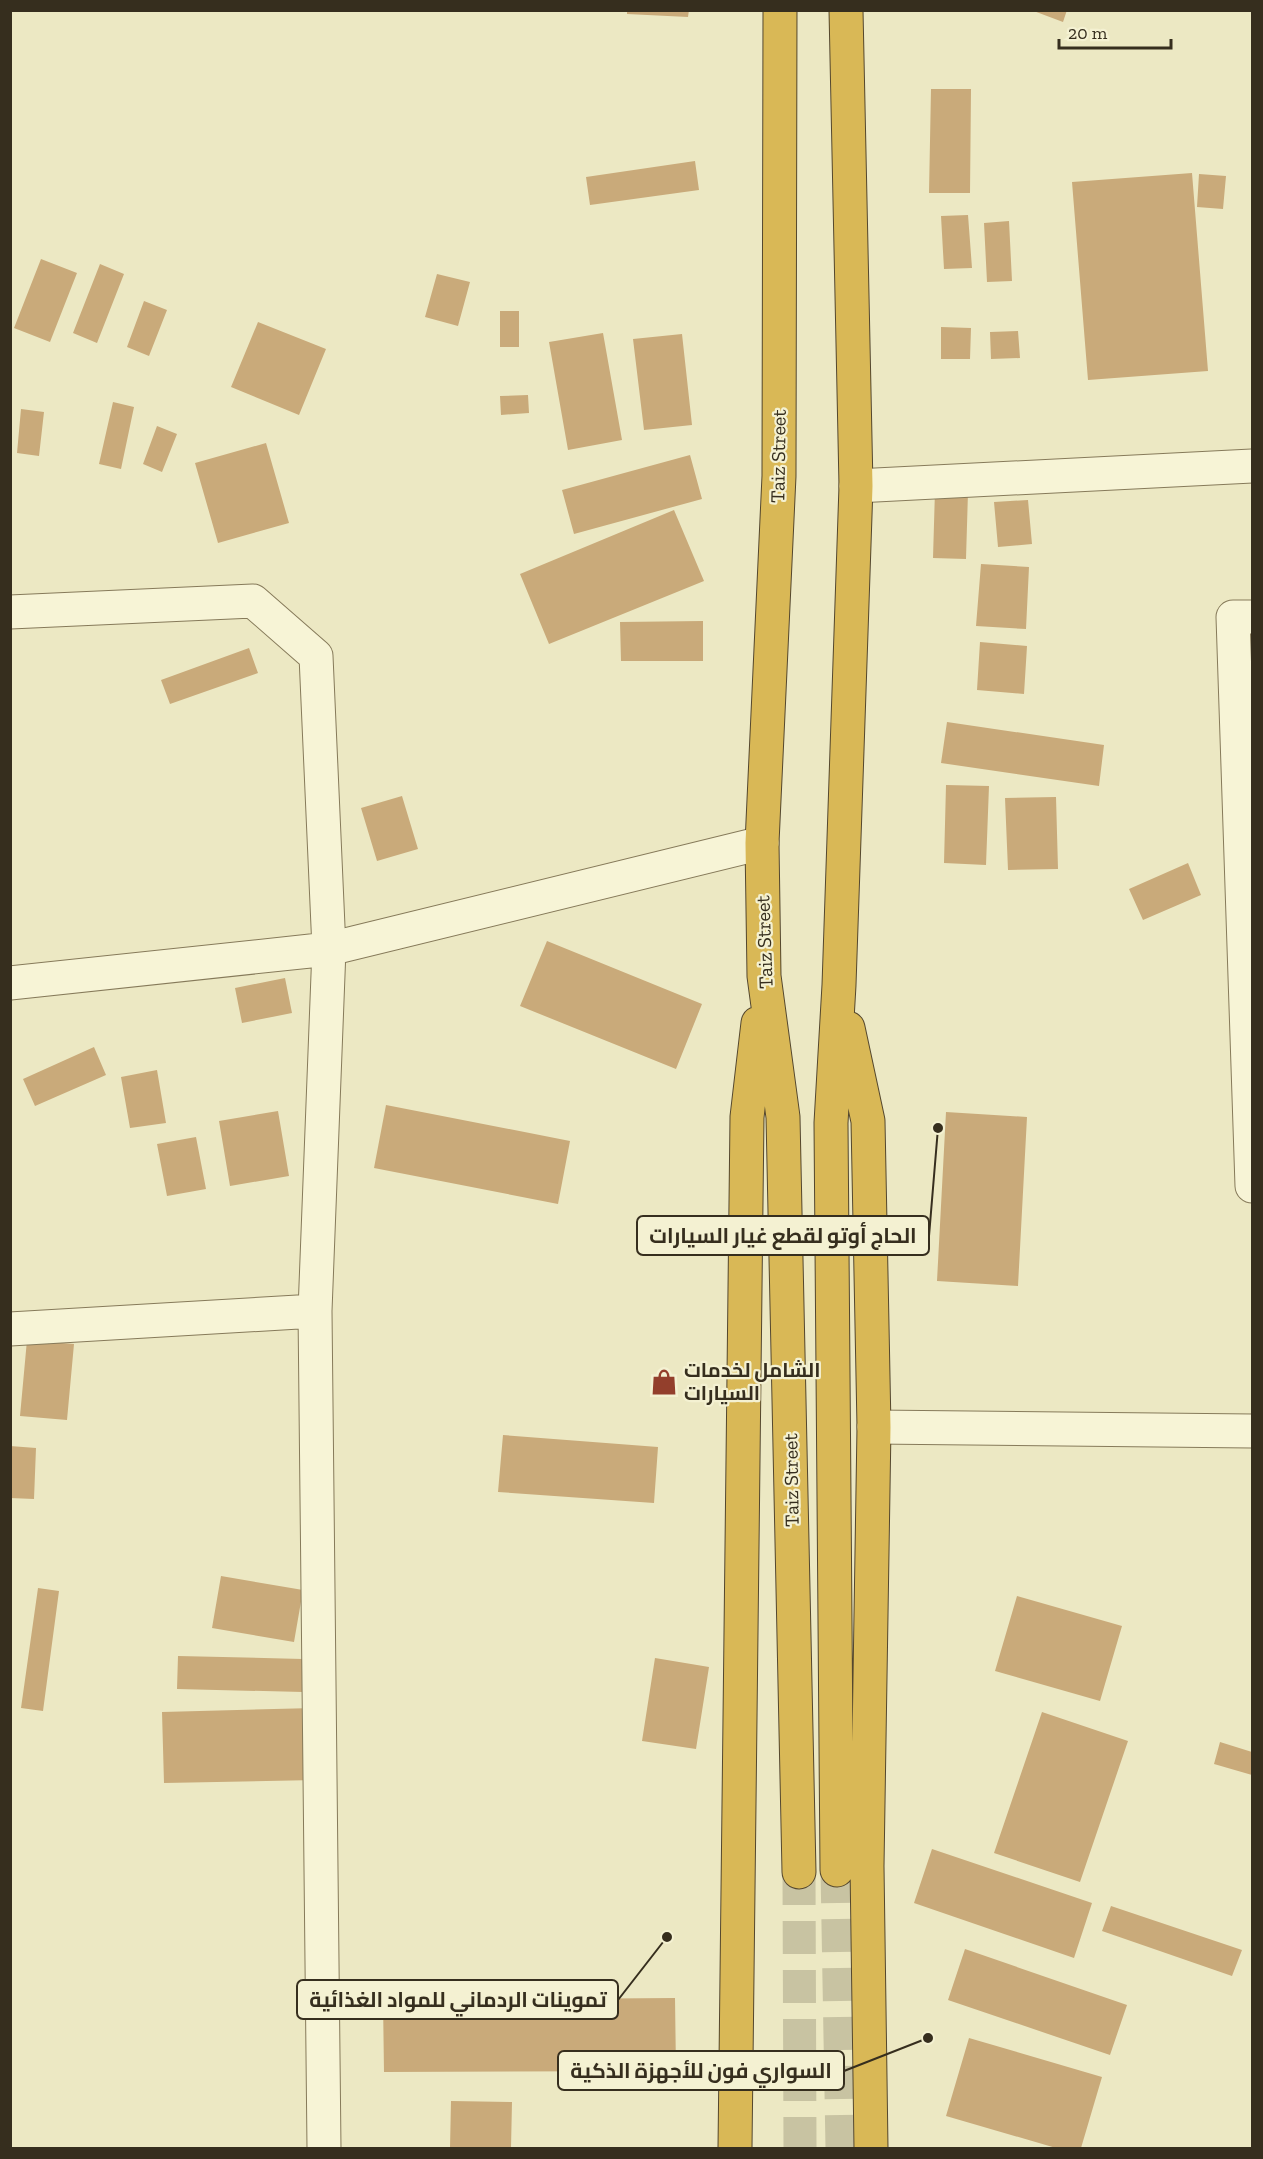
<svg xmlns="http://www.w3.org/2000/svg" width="1263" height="2159" font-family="'Zilla Slab',Cairo,serif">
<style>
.building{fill:#c9aa7a}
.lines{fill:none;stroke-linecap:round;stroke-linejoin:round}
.highway-tunnel{stroke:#c8c3a2;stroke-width:33;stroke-dasharray:33 16;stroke-linecap:butt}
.street-casing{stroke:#867a5a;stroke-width:35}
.highway-casing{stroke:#54472e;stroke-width:35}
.street{stroke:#f7f4d6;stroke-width:33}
.highway{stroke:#d9b856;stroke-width:33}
.labels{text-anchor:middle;stroke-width:4.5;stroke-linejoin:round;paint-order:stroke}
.street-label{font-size:20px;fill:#362e1e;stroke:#f4f1d2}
.poi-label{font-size:20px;font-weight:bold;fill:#362e1e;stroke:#f4f1d2;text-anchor:start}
.leader{fill:none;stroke:#362e1e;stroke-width:2}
.callout-dot{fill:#362e1e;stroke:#f4f1d2;stroke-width:2}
.callout{fill:#f4f1d2;stroke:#362e1e;stroke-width:2}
.callout-label{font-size:21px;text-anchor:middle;font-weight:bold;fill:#362e1e}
</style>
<rect width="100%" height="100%" fill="#ece8c3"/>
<!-- building -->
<path class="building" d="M 627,10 L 689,10 L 688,17 L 627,14 Z
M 1031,10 L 1067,10 L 1063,22 Z
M 931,89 L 971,89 L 970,193 L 929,193 Z
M 695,161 L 699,190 L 590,205 L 586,177 Z
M 1192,173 L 1208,371 L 1088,380 L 1072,182 Z
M 1199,174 L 1226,176 L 1223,209 L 1197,207 Z
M 968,215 L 972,268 L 944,269 L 941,216 Z
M 1009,221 L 1012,281 L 987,282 L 984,223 Z
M 41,259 L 77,273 L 50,342 L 14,328 Z
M 100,264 L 124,274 L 97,343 L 73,333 Z
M 437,274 L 470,282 L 458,326 L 425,317 Z
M 144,301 L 167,310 L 149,356 L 127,347 Z
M 500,311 L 519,311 L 519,347 L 500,347 Z
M 258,322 L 326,349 L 299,415 L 231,387 Z
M 941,327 L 971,328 L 970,359 L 941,359 Z
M 1018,331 L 1020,358 L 991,359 L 990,332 Z
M 603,333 L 622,440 L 568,450 L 549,342 Z
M 682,334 L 692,425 L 644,430 L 633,339 Z
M 528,395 L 529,413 L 501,415 L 500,396 Z
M 113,402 L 134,407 L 121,469 L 99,464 Z
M 21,409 L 44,412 L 39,456 L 17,453 Z
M 157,426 L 177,434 L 162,472 L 143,464 Z
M 266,443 L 289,523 L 218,543 L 195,463 Z
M 690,455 L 702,499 L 574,534 L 562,490 Z
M 935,490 L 968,492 L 966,559 L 933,558 Z
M 1028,500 L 1032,544 L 998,547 L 994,502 Z
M 674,510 L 704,581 L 549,644 L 520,574 Z
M 981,564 L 1029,567 L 1026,629 L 976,626 Z
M 703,621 L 703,661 L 621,661 L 620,622 Z
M 980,642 L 1027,646 L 1024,694 L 977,690 Z
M 249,648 L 258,673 L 170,704 L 161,680 Z
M 947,722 L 1104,745 L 1099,786 L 941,763 Z
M 946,785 L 989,786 L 986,865 L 944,863 Z
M 402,796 L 418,849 L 377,861 L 361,808 Z
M 1056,797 L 1058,869 L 1008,870 L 1005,798 Z
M 1188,863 L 1201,895 L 1143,920 L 1129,889 Z
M 547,941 L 702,1004 L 676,1069 L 520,1006 Z
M 285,978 L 292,1013 L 242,1023 L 235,988 Z
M 94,1047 L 106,1075 L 35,1106 L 23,1079 Z
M 157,1070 L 166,1123 L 130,1128 L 121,1077 Z
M 386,1105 L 570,1141 L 558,1204 L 374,1168 Z
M 278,1111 L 289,1176 L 230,1186 L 219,1121 Z
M 946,1112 L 1027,1117 L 1018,1286 L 937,1281 Z
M 196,1137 L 206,1189 L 167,1196 L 157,1144 Z
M 27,1340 L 74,1344 L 67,1420 L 20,1416 Z
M 503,1435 L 658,1447 L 654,1503 L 498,1492 Z
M 10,1446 L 36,1448 L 34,1499 L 10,1498 Z
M 221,1576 L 303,1590 L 294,1642 L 212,1628 Z
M 38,1588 L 59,1591 L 43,1711 L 21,1708 Z
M 1017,1596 L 1122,1626 L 1100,1701 L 995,1671 Z
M 178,1656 L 303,1659 L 303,1692 L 177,1689 Z
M 655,1658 L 709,1667 L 696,1749 L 642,1741 Z
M 314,1708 L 316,1780 L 164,1783 L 162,1712 Z
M 1042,1712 L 1128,1741 L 1080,1882 L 994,1853 Z
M 1220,1742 L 1252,1752 L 1252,1775 L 1214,1764 Z
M 932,1849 L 1092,1903 L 1074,1958 L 914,1903 Z
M 1111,1906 L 1242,1950 L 1232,1976 L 1102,1931 Z
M 965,1949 L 1127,2005 L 1110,2055 L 948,2000 Z
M 675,1998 L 676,2071 L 384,2072 L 383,2000 Z
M 969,2038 L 1102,2077 L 1081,2148 L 1056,2148 L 946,2116 Z
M 451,2101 L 512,2102 L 511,2148 L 450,2148 Z"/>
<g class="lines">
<!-- highway-tunnel -->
<path class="highway-tunnel" d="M 837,1870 L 842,2148
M 799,1872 L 800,2148"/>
<!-- street casing -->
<g class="street-casing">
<path id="street" d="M 856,486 L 1252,466
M 10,612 L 253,601 L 316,656 L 329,949 L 315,1311 L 324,2148
M 1252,617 L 1233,617 L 1252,1186
M 10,983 L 329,949 L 762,843
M 10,1329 L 315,1311
M 874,1427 L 1252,1431"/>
</g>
<!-- highway casing -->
<g class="highway-casing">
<path id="highway" d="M 780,10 L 779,476 L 762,843 L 764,976 L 783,1117 L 799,1872
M 848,1028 L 868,1121 L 874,1427 L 867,1866 L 871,2148
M 837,1870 L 831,1123 L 839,985 L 856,486 L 846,10
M 735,2148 L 747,1117 L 758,1023"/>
</g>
<!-- street -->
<use href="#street" class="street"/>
<!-- highway -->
<use href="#highway" class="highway"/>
</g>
<!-- icons -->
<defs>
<g id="shop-bare" transform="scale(2.07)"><path d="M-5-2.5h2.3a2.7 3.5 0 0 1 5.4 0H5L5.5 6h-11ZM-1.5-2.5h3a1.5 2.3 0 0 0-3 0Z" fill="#933f2c" stroke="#f4f1d2" stroke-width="2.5" paint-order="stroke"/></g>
</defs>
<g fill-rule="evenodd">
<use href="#shop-bare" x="664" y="1382"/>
</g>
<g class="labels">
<!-- street labels -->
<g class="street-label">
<text transform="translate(778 456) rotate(-89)" y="7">Taiz Street</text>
<text transform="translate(764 942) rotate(-92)" y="7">Taiz Street</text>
<text transform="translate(791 1480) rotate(-91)" y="7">Taiz Street</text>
</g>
<!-- poi labels -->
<g class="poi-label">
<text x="684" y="1377">الشامل لخدمات<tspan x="684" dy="23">السيارات</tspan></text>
</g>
</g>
<!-- callouts -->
<path class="leader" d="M938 1128L929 1236M667 1937L618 2000M928 2038L844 2071"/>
<g class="callout-dot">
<circle cx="938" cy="1128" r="6"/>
<circle cx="667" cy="1937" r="6"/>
<circle cx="928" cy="2038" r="6"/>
</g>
<g class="callout">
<rect x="637" y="1216" width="292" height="39" rx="6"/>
<rect x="297" y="1980" width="321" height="39" rx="6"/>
<rect x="558" y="2051" width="286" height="39" rx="6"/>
</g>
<g class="callout-label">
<text x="783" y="1243">الحاج أوتو لقطع غيار السيارات</text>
<text x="458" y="2007">تموينات الردماني للمواد الغذائية</text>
<text x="701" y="2078">السواري فون للأجهزة الذكية</text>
</g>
<!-- border -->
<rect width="1263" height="2159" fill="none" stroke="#362e1e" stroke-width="24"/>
<!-- scale -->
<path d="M1059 39v9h112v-9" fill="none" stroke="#362e1e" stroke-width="3"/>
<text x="1068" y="39" font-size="18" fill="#362e1e" stroke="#f4f1d2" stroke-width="4.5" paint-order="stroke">20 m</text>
</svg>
